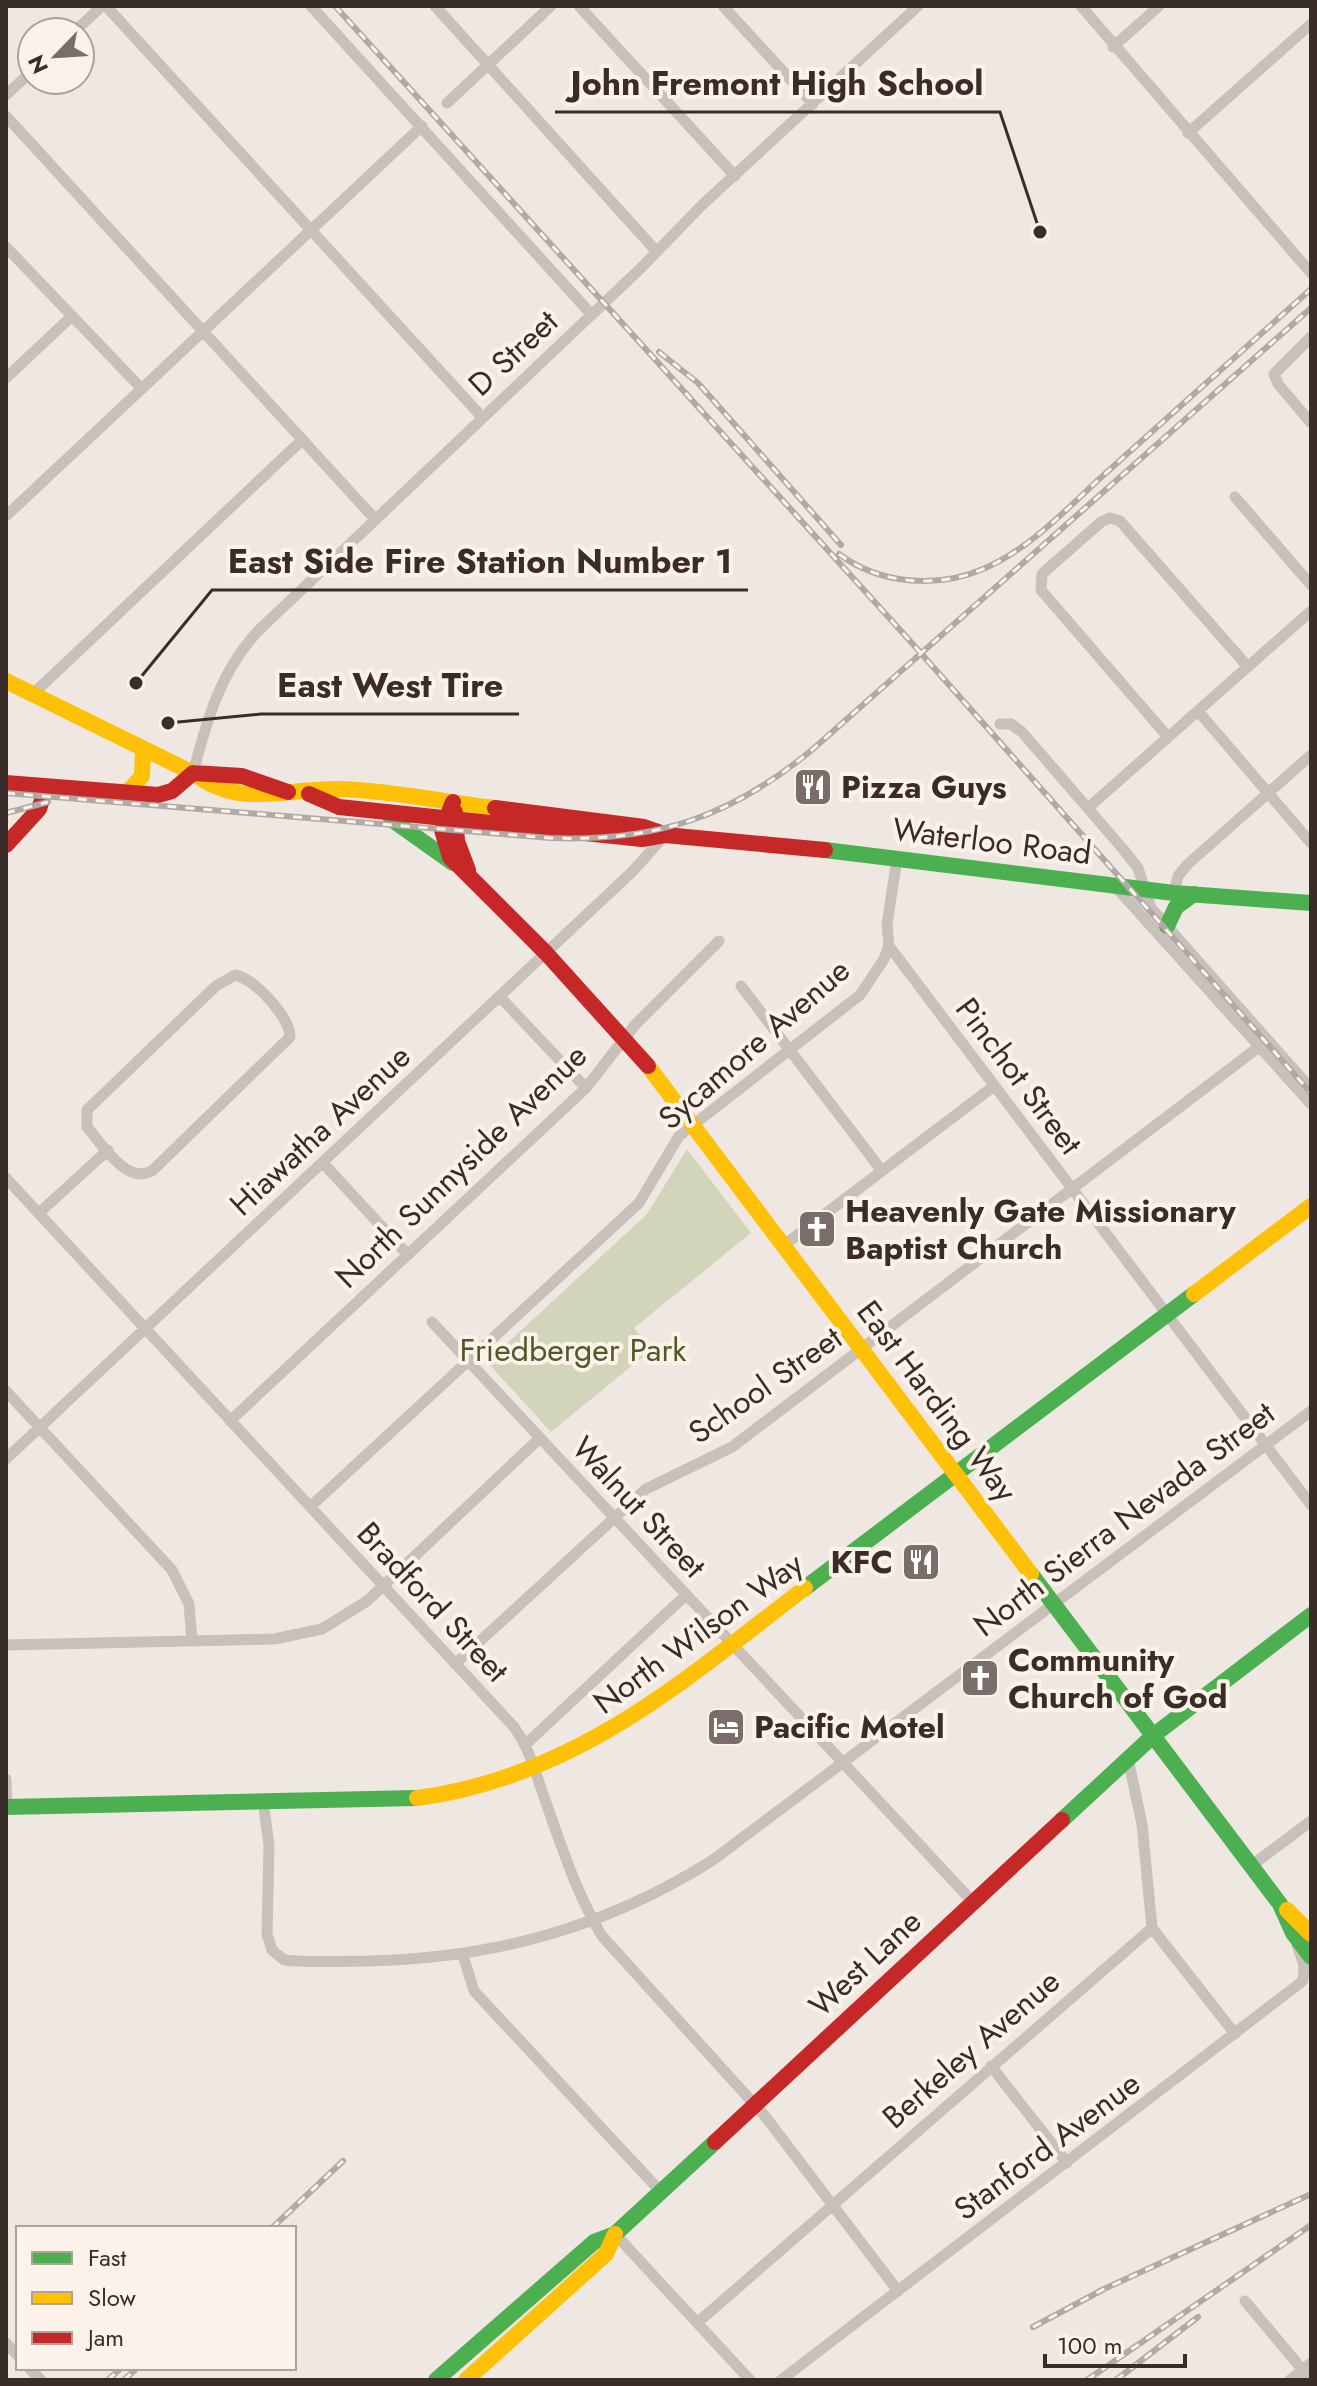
<svg xmlns="http://www.w3.org/2000/svg" width="1317" height="2386" font-family="Jost,sans-serif">
<style>
.green{fill:#d2d5ba}
.lines{fill:none;stroke-linecap:round;stroke-linejoin:round}
.street{stroke:#c8c0bb;stroke-width:11}
.fast{stroke:#4caf50;stroke-width:16}
.slow{stroke:#ffc107;stroke-width:16}
.jam{stroke:#c62828;stroke-width:16}
.rail-casing{stroke:#b0a9a5;stroke-width:6}
.rail{stroke:#fcf2e9;stroke-width:3;stroke-dasharray:9;stroke-linecap:butt}
.labels{text-anchor:middle;stroke-width:8;stroke-linejoin:round;paint-order:stroke}
.street-label{font-size:32px;fill:#3a2c28;stroke:#fcf2e9}
.poi-label{font-size:32px;font-weight:bold;fill:#3a2c28;stroke:#fcf2e9;text-anchor:start}
.park-label{font-size:32px;fill:#4d5b29;stroke:#fcf2e9}
.leader{fill:none;stroke:#3a2c28;stroke-width:3}
.callout-dot{fill:#3a2c28;stroke:#fcf2e9;stroke-width:3}
.callout-label{font-size:34px;text-anchor:middle;font-weight:bold;fill:#3a2c28;stroke:#fcf2e9;stroke-width:8;stroke-linejoin:round;paint-order:stroke}
</style>
<rect width="100%" height="100%" fill="#efe8e2"/>
<!-- green -->
<path class="green" d="M 687,1149 L 751,1233 L 634,1328 L 651,1350 L 551,1432 L 487,1362 L 647,1214 Z"/>
<g class="lines">
<!-- street -->
<path class="street" d="M 106,6 L 482,417
M 311,6 L 592,315
M 435,6 L 657,252
M 579,6 L 735,176
M 723,6 L 813,104
M 1081,6 L 1311,273
M 74,32 L 102,6
M 1113,47 L 1159,6
M 6,95 L 32,71
M 447,103 L 551,6
M 6,116 L 374,518
M 1188,133 L 1311,24
M 6,247 L 142,389
M 1311,337 L 1274,374 L 1278,384 L 1311,423
M 6,378 L 72,316
M 1235,497 L 1311,585
M 6,516 L 422,126
M 33,694 L 302,440
M 1198,711 L 1311,843
M 1000,724 L 1011,724 L 1022,732 L 1123,849 L 1138,868 L 1151,908 L 1311,1089
M 1168,737 L 1041,590 L 1042,574 L 1101,522 L 1110,518 L 1120,521 L 1248,667
M 193,773 C 207,720 220,672 258,631 L 642,267 L 701,206 L 918,6
M 1088,808 L 1311,611
M 1114,885 L 1311,1104
M 1174,893 L 1178,876 L 1188,864 L 1311,755
M 889,946 L 1311,1505
M 235,975 C 255,979 290,1017 290,1037 L 153,1170 C 128,1187 102,1144 87,1127 L 87,1110 L 216,986 Z
M 741,986 L 882,1171
M 500,997 L 586,1088
M 323,1163 L 408,1255
M 6,1178 L 514,1727 C 530,1749 534,1769 543,1794 C 560,1842 576,1893 602,1936 L 765,2116 L 898,2291
M 39,1213 L 108,1150
M 783,1246 L 994,1086
M 432,1322 L 972,1901
M 6,1391 L 172,1570 L 189,1604 L 192,1641
M 230,1421 L 586,1088 L 635,1025 L 719,941
M 6,1459 L 633,871 L 665,835
M 310,1507 L 639,1203 L 679,1136 L 860,995 L 884,959 L 889,946 L 887,925 L 897,858
M 6,1645 L 274,1639 L 322,1629 L 367,1601 L 540,1438
M 455,1664 L 646,1489 L 732,1447 L 1268,1040
M 526,1744 L 686,1595
M 1128,1759 L 1142,1824 L 1152,1928
M 6,1779 L 7,1807
M 263,1801 L 269,1845 L 267,1934 L 272,1950 L 284,1960 C 313,1963 342,1961 370,1961 C 495,1958 607,1927 713,1860 L 1311,1411
M 1251,1866 L 1311,1821
M 1152,1928 L 1235,2034
M 463,1955 L 474,1991 L 661,2192
M 991,2066 L 1067,2163
M 615,2234 L 750,2380
M 1245,2301 L 1311,2380
M 697,2323 L 1152,1928
M 6,2343 L 18,2356
M 29,2368 L 41,2380
M 781,2380 L 1299,1984 L 1303,1980 L 1304,1965 L 1297,1945
M 1290,2380 L 1311,2363"/>
<!-- fast -->
<path class="fast" d="M 391,819 L 453,863
M 825,850 L 1174,893 L 1311,903
M 1167,926 L 1176,907 L 1194,894
M 1031,1574 L 1280,1904 L 1293,1933 L 1311,1957
M 805,1588 L 1194,1294
M 6,1807 L 417,1798
M 1062,1820 L 1154,1735 L 1311,1615
M 436,2380 L 594,2242 L 615,2234 L 715,2142"/>
<!-- slow -->
<path class="slow" d="M 6,681 L 193,773 C 242,810 287,787 342,789 C 393,791 445,802 495,808
M 126,794 L 142,776 L 143,751
M 648,1066 L 1031,1574
M 1194,1294 L 1311,1206
M 417,1798 C 576,1777 683,1681 805,1588
M 1287,1910 L 1311,1934
M 466,2380 L 606,2254 L 615,2234"/>
<!-- jam -->
<path class="jam" d="M 193,773 L 242,776 L 288,792
M 6,783 L 158,795 L 172,791 L 193,773
M 309,794 L 339,807 L 642,839 L 665,835 L 825,850
M 453,802 L 442,830 L 450,857 L 546,953 L 648,1066
M 495,808 L 644,827 L 664,834
M 455,812 L 457,841 L 468,870
M 6,845 L 39,809 L 46,788
M 715,2142 L 1062,1820"/>
<!-- rail casing -->
<g class="rail-casing">
<path id="rail" d="M 335,6 L 911,642 L 1311,1093
M 659,352 L 698,383 L 841,545
M 839,554 C 879,584 937,589 983,569 C 1031,549 1069,506 1107,472 C 1175,411 1243,350 1311,289
M 6,793 L 550,838 C 656,842 731,817 813,749 L 1311,308
M 6,813 L 48,802
M 272,2228 L 343,2161
M 1033,2327 L 1104,2289 L 1311,2194
M 108,2380 L 121,2368
M 124,2380 L 137,2368
M 1087,2380 L 1311,2225
M 1116,2380 L 1198,2317"/>
</g>
<!-- rail -->
<use href="#rail" class="rail"/>
</g>
<!-- icons -->
<defs>
<g id="restaurant-square" transform="scale(2)"><rect x="-9" y="-9" width="18" height="18" rx="4" fill="#796e69" stroke="#fcf2e9"/><path d="M-5-6h1v4h1v-4h1v4h1v-4h1v5L-1.5 .5V6h-2V.5L-5-1ZM5-6V6H3V1.5H1.5Q1.5-4 5-6Z" fill="#fff"/></g>
<g id="church-square" transform="scale(2)"><rect x="-9" y="-9" width="18" height="18" rx="4" fill="#796e69" stroke="#fcf2e9"/><path d="M-1.2-6h2.4v3.5h3.3v2.4h-3.3V6h-2.4V-.1h-3.3v-2.4h3.3Z" fill="#fff"/></g>
<g id="hotel-square" transform="scale(2)"><rect x="-9" y="-9" width="18" height="18" rx="4" fill="#796e69" stroke="#fcf2e9"/><path d="M-6-4.5h1.5V1H6V5H4.5V3h-9V5H-6ZM-4 0a1.8 1.8 0 1 1 3.6 0ZM.5 0V-2.5h3Q6-2.5 6 0Z" fill="#fff"/></g>
</defs>
<g fill-rule="evenodd">
<use href="#restaurant-square" x="813" y="787"/>
<use href="#church-square" x="817" y="1229"/>
<use href="#restaurant-square" x="921" y="1562"/>
<use href="#church-square" x="980" y="1678"/>
<use href="#hotel-square" x="726" y="1727"/>
</g>
<g class="labels">
<!-- street labels -->
<g class="street-label">
<text transform="translate(513 353) rotate(-43)" y="11">D Street</text>
<text transform="translate(992 841) rotate(7)" y="11">Waterloo Road</text>
<text transform="translate(754 1044) rotate(-41)" y="11">Sycamore Avenue</text>
<text transform="translate(1019 1076) rotate(53)" y="11">Pinchot Street</text>
<text transform="translate(320 1130) rotate(-43)" y="11">Hiawatha Avenue</text>
<text transform="translate(461 1166) rotate(-44)" y="11">North Sunnyside Avenue</text>
<text transform="translate(765 1385) rotate(-35)" y="11">School Street</text>
<text transform="translate(937 1401) rotate(53)" y="11">East Harding Way</text>
<text transform="translate(639 1507) rotate(47)" y="11">Walnut Street</text>
<text transform="translate(1124 1519) rotate(-37)" y="11">North Sierra Nevada Street</text>
<text transform="translate(433 1602) rotate(47)" y="11">Bradford Street</text>
<text transform="translate(698 1633) rotate(-36)" y="11">North Wilson Way</text>
<text transform="translate(865 1963) rotate(-43)" y="11">West Lane</text>
<text transform="translate(971 2049) rotate(-41)" y="11">Berkeley Avenue</text>
<text transform="translate(1047 2146) rotate(-37)" y="11">Stanford Avenue</text>
</g>
<!-- poi labels -->
<g class="poi-label">
<text x="841" y="798">Pizza Guys</text>
<text x="845" y="1222">Heavenly Gate Missionary<tspan x="845" dy="37">Baptist Church</tspan></text>
<text x="893" y="1573" text-anchor="end">KFC</text>
<text x="1008" y="1671">Community<tspan x="1008" dy="37">Church of God</tspan></text>
<text x="754" y="1738">Pacific Motel</text>
</g>
<!-- park labels -->
<g class="park-label">
<text x="573" y="1361">Friedberger Park</text>
</g>
</g>
<!-- callouts -->
<path class="leader" d="M1040 232L1000 112H555M136 683L212 590H748M168 723L261 714H519"/>
<g class="callout-dot">
<circle cx="1040" cy="232" r="8"/>
<circle cx="136" cy="683" r="8"/>
<circle cx="168" cy="723" r="8"/>
</g>
<g class="callout-label">
<text x="777" y="95">John Fremont High School</text>
<text x="480" y="573">East Side Fire Station Number 1</text>
<text x="390" y="697">East West Tire</text>
</g>
<!-- border -->
<rect width="1317" height="2386" fill="none" stroke="#3a2c28" stroke-width="16"/>
<!-- legend -->
<rect x="16" y="2226" width="280" height="144" fill="#fcf2e9" stroke="#aea39c" stroke-width="2"/>
<rect x="32" y="2252" width="40" height="12" fill="#4caf50" stroke="#aea39c" stroke-width="2"/>
<text x="88" y="2266" font-size="24" fill="#3a2c28">Fast</text>
<rect x="32" y="2292" width="40" height="12" fill="#ffc107" stroke="#aea39c" stroke-width="2"/>
<text x="88" y="2306" font-size="24" fill="#3a2c28">Slow</text>
<rect x="32" y="2332" width="40" height="12" fill="#c62828" stroke="#aea39c" stroke-width="2"/>
<text x="88" y="2346" font-size="24" fill="#3a2c28">Jam</text>
<!-- north arrow -->
<g transform="translate(56 56) rotate(245)"><circle r="38" fill="#fcf2e9" stroke="#aea39c" stroke-width="2"/>
<path d="M0-6L14 30L0 20L-14 30Z" fill="#796e69"/>
<text y="-12" font-size="22" font-weight="bold" text-anchor="middle" fill="#3a2c28">N</text>
</g>
<!-- scale -->
<path d="M1045 2354v12h140v-12" fill="none" stroke="#3a2c28" stroke-width="4"/>
<text x="1057" y="2354" font-size="24" fill="#3a2c28" stroke="#fcf2e9" stroke-width="6" paint-order="stroke">100 m</text>
</svg>
